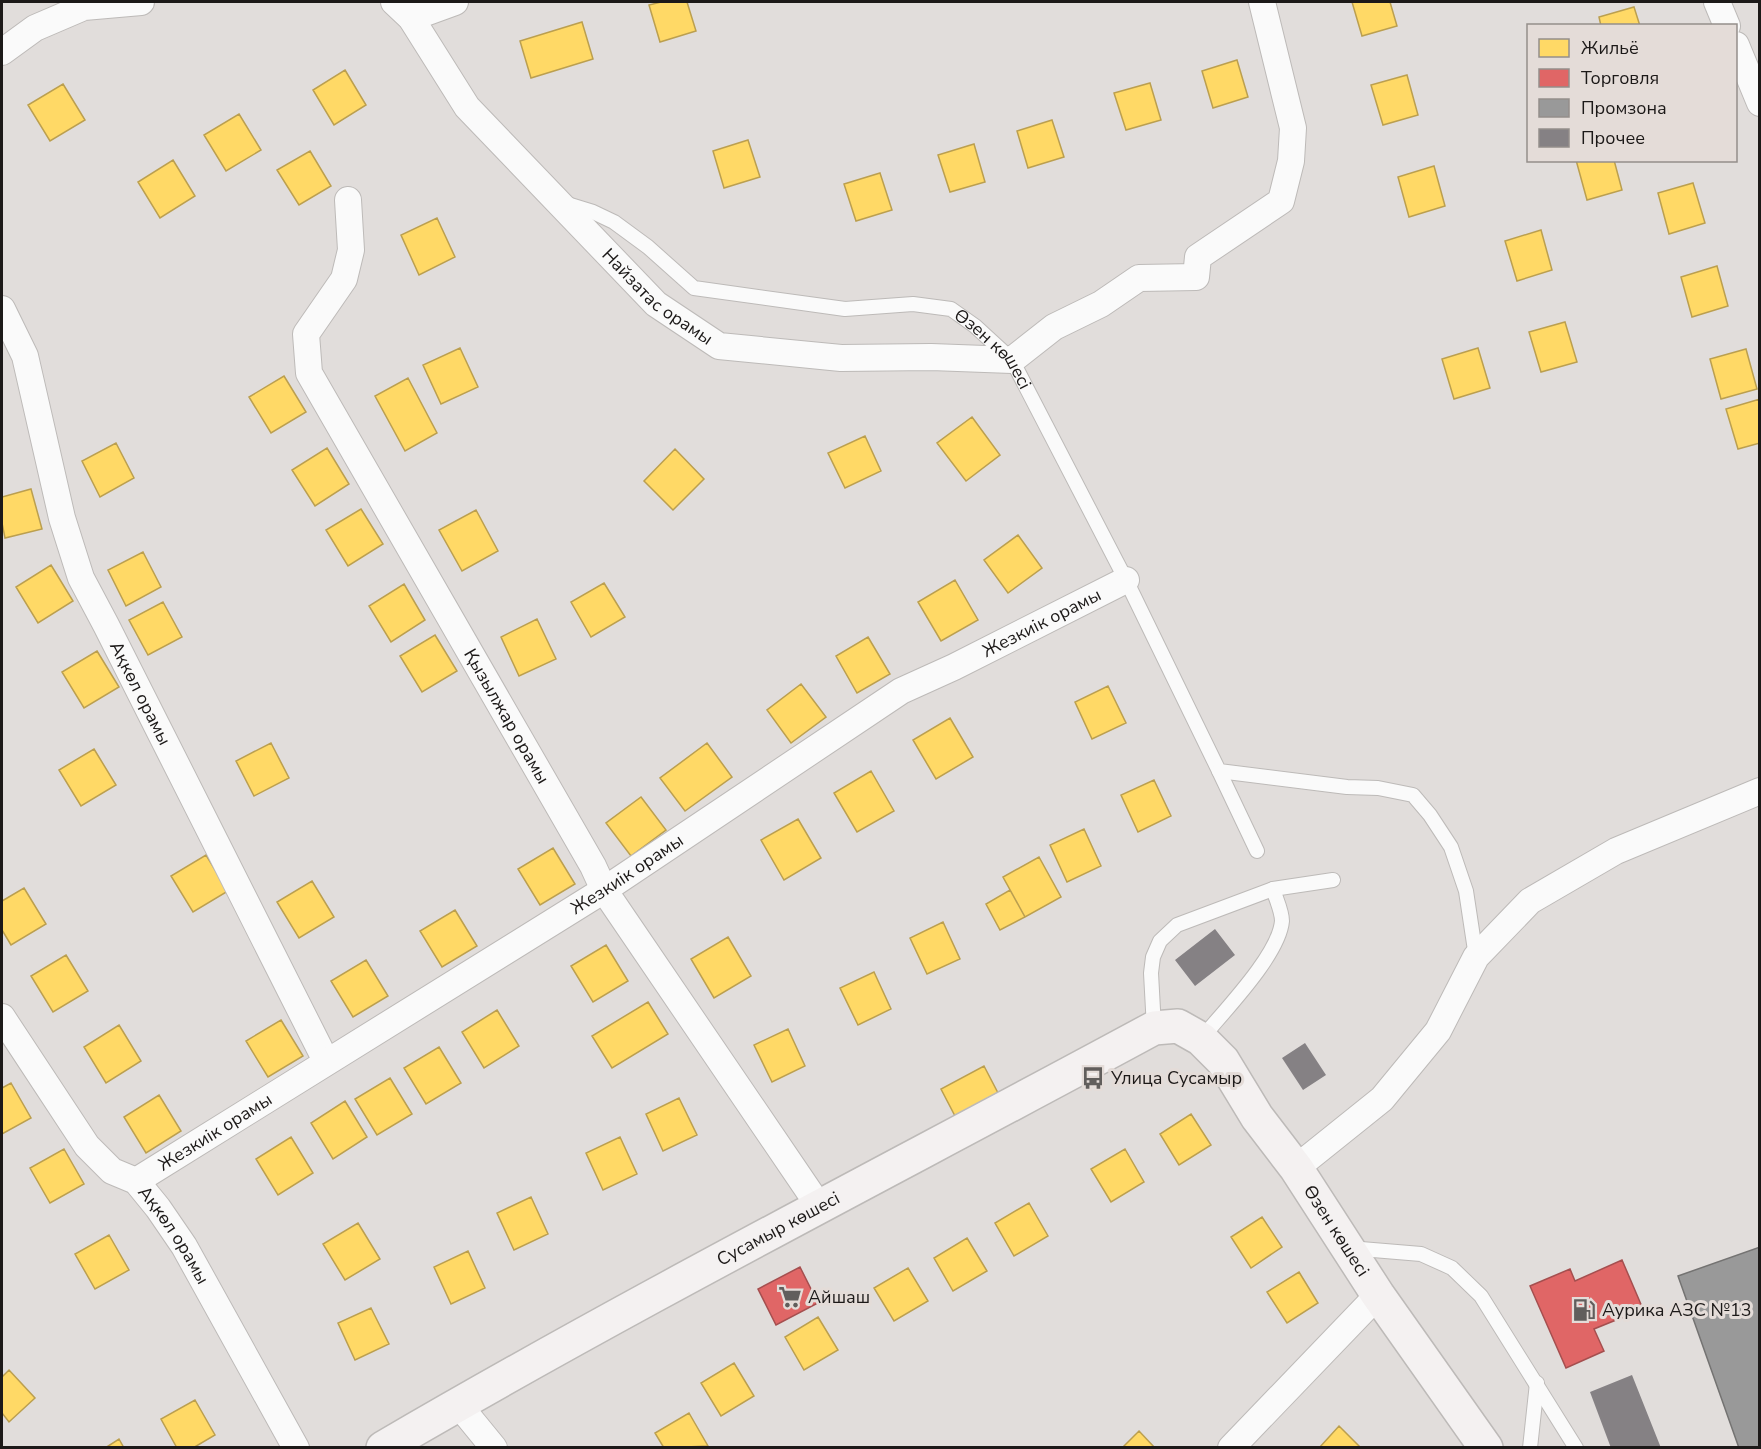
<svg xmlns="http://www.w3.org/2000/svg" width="1761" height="1449" font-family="'Nunito Sans',sans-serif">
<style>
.homes{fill:#ffd966;stroke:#bb9f4f;stroke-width:1.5}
.shops{fill:#e06666;stroke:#a54f4f;stroke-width:1.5}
.industry{fill:#999;stroke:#747372;stroke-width:1.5}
.building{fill:#858184}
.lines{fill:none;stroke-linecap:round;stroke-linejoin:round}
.lane-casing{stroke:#bdbab8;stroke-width:16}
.street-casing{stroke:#bdbab8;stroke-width:28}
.secondary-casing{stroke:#bdbab8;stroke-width:36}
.lane{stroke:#fafafa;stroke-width:14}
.street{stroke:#fafafa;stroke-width:26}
.secondary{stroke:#f4f1f1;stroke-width:33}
.labels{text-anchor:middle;stroke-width:6;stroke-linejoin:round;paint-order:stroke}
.street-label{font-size:18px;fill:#1c1918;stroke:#e4dcd8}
.poi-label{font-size:18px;fill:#1c1918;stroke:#e4dcd8;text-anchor:start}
</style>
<rect width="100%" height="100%" fill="#e1dddb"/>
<!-- homes -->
<path class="homes" d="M 661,2 L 687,2 L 696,31 L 660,42 L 649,5 Z
M 1352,2 L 1390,2 L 1397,26 L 1362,36 Z
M 1634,7 L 1640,26 L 1601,26 L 1599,17 Z
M 582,22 L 593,59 L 531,78 L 520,41 Z
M 1237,60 L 1248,97 L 1213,108 L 1202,71 Z
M 345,70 L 366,105 L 334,125 L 313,90 Z
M 1407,75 L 1418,115 L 1383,125 L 1371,85 Z
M 1150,83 L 1161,120 L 1126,130 L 1114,93 Z
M 63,84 L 85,120 L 50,141 L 28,105 Z
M 239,114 L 261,150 L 226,171 L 204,135 Z
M 1052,120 L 1064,157 L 1028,168 L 1017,131 Z
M 748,140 L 760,177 L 724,188 L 713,151 Z
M 974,144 L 985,182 L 950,192 L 938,155 Z
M 310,151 L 331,186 L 299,205 L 277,170 Z
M 173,160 L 195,196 L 160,218 L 138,182 Z
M 1576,160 L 1614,160 L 1622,190 L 1587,200 Z
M 1434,166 L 1445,206 L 1409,217 L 1398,177 Z
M 880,173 L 892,210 L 856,221 L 844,184 Z
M 1693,183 L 1705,223 L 1669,234 L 1658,193 Z
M 437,218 L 455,257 L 419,275 L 401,235 Z
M 1541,230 L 1552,270 L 1517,281 L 1505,241 Z
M 1717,266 L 1728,306 L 1692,317 L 1681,277 Z
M 1565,322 L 1577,362 L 1541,372 L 1529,332 Z
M 460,348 L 478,387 L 441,404 L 423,365 Z
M 1478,348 L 1490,388 L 1454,399 L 1442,359 Z
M 1746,349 L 1757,389 L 1721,399 L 1710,359 Z
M 284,376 L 306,412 L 271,433 L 249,397 Z
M 408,378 L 437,433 L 405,451 L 375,396 Z
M 1760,399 L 1760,443 L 1738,449 L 1726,409 Z
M 972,417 L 1000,455 L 966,481 L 937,443 Z
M 865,436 L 881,471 L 845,488 L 828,453 Z
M 116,443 L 134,478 L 100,497 L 82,461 Z
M 327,448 L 349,484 L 315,506 L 292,470 Z
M 675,449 L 704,479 L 673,510 L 644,481 Z
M 31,489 L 42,529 L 5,538 L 2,523 L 2,497 Z
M 361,509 L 383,544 L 348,566 L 326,530 Z
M 476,510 L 498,551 L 462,571 L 439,530 Z
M 1018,535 L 1042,568 L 1008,593 L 984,560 Z
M 143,552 L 161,587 L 126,606 L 108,570 Z
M 51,565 L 73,601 L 38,623 L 16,587 Z
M 955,580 L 978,620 L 941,641 L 918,602 Z
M 604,583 L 625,617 L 591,637 L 571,602 Z
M 404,584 L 425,620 L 391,642 L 369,606 Z
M 163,602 L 182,637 L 148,655 L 129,620 Z
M 537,619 L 556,659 L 519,676 L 501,637 Z
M 435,635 L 457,671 L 422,692 L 400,656 Z
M 868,637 L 890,674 L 857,693 L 836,656 Z
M 97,651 L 119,687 L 84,708 L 62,672 Z
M 801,684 L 826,717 L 791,743 L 767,710 Z
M 1108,686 L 1126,723 L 1092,739 L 1075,702 Z
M 950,718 L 973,757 L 936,779 L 913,740 Z
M 271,743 L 289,778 L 254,796 L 236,761 Z
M 707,743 L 732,777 L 685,811 L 660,778 Z
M 94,749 L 116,785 L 81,806 L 59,770 Z
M 871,771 L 894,811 L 857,832 L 834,793 Z
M 1154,780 L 1171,816 L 1138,832 L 1121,795 Z
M 641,797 L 666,830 L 631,856 L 606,823 Z
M 798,819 L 821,858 L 784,880 L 761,840 Z
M 1084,829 L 1101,866 L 1067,882 L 1050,845 Z
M 553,848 L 575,884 L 540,905 L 518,869 Z
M 206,855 L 228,891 L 193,912 L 171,876 Z
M 1039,857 L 1061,897 L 1025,917 L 1003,877 Z
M 312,881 L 334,917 L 299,938 L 277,902 Z
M 24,888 L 46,924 L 11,945 L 2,930 L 2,901 Z
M 1010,890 L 1025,917 L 1000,930 L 986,904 Z
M 455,910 L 477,946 L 442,967 L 420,931 Z
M 943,922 L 960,959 L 927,974 L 910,938 Z
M 728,937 L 751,976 L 714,998 L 691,959 Z
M 606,945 L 628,981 L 593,1002 L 571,966 Z
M 66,955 L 88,991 L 53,1012 L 31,976 Z
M 366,960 L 388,996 L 353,1017 L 331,981 Z
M 874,972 L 891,1009 L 858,1025 L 840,988 Z
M 648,1002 L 668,1034 L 612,1068 L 592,1036 Z
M 497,1010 L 519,1046 L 484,1068 L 462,1032 Z
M 281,1020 L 303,1056 L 268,1077 L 246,1041 Z
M 119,1025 L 141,1061 L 106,1083 L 84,1047 Z
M 788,1029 L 805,1066 L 772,1082 L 754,1045 Z
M 439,1047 L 461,1083 L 426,1104 L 404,1068 Z
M 984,1066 L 998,1093 L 955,1116 L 941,1089 Z
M 390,1078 L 412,1114 L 377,1135 L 355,1099 Z
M 11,1083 L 31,1118 L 2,1134 L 2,1088 Z
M 159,1095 L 181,1131 L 146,1153 L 124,1117 Z
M 679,1098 L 697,1135 L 663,1151 L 646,1114 Z
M 345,1101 L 367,1137 L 333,1159 L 311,1123 Z
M 1191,1114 L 1211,1145 L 1179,1165 L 1160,1134 Z
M 291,1137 L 313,1173 L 278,1195 L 256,1159 Z
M 620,1137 L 637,1174 L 603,1190 L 586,1153 Z
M 64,1149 L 84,1184 L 50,1203 L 30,1168 Z
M 1125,1149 L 1144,1182 L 1111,1202 L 1091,1169 Z
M 531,1197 L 548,1234 L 514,1250 L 497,1213 Z
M 1029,1203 L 1048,1236 L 1014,1256 L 995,1223 Z
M 1262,1217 L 1282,1247 L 1251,1268 L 1231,1237 Z
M 358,1223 L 380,1259 L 345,1280 L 323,1244 Z
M 109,1235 L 129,1270 L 95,1289 L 75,1254 Z
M 967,1238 L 987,1271 L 953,1291 L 934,1258 Z
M 468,1251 L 485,1288 L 451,1304 L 434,1267 Z
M 908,1268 L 928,1301 L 894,1321 L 874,1288 Z
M 1299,1272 L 1318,1303 L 1287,1323 L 1267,1292 Z
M 371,1308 L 389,1344 L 355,1360 L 338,1323 Z
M 818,1317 L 838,1350 L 804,1370 L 785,1337 Z
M 734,1363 L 754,1396 L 721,1416 L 701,1383 Z
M 9,1370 L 35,1398 L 9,1422 L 2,1413 L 2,1377 Z
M 195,1400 L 215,1435 L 193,1448 L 177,1448 L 161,1419 Z
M 689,1413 L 708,1446 L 664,1448 L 655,1433 Z
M 1339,1426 L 1361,1448 L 1319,1448 Z
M 1139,1431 L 1155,1448 L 1122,1448 Z
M 119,1439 L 124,1448 L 105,1448 Z"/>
<!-- shops -->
<path class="shops" d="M 1622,1260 L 1643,1309 L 1594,1329 L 1604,1351 L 1566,1368 L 1530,1286 L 1570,1269 L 1575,1281 Z
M 800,1267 L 818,1303 L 776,1325 L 758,1289 Z"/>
<!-- industry -->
<path class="industry" d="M 1760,1247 L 1760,1448 L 1739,1448 L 1678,1276 Z"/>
<!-- building -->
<path class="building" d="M 1215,929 L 1235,955 L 1195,986 L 1175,960 Z
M 1305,1043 L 1326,1075 L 1303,1090 L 1282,1058 Z
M 1632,1375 L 1661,1448 L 1611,1448 L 1590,1392 Z"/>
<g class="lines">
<!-- lane casing -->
<g class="lane-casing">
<g id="lane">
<path id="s1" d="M 567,204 L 593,212 L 614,222 L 648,247 L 694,288 L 845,309 L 913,304 L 951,309 L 975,326 L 1012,360 L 1126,580 L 1219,771 L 1347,787 L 1378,788 L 1413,795 L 1430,815 L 1451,847 L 1466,891 L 1476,957"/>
<path d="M 1219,771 L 1257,851"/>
<path d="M 1154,1028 L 1151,973 L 1153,957 L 1160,941 L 1177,925 L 1273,889 L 1333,880"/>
<path d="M 1201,1039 C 1224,1011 1279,955 1282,921 C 1282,911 1276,899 1273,889"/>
<path d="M 1349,1248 L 1421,1254 L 1452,1268 L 1481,1296 L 1576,1448"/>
<path d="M 1530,1448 L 1537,1383"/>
</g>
</g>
<!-- street casing -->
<g class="street-casing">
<g id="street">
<path id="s2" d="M 394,2 L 411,18 L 467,107 L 656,304 L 719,346 L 841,358 L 931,357 L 1012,360 L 1054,327 L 1101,304 L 1139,278 L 1196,277 L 1198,257 L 1281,201 L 1291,161 L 1293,128 L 1262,2"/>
<path d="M 1717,2 L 1727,26"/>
<path d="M 411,18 L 455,2"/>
<path d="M 1736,45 L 1760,103"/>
<path d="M 2,52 L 35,28 L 84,7 L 141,2"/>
<path id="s3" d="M 348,200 L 351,250 L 344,279 L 306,334 L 309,373 L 593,866 L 604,890 L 819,1206"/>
<path id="s4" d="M 2,309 L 25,356 L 62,518 L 81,578 L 106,625 L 326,1061"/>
<path id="s5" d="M 2,1017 L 87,1146 L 112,1171 L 136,1181 L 158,1208 L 184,1246 L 296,1448"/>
<path d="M 1296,1168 L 1382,1099 L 1438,1031 L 1476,957 L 1530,901 L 1616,851 L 1760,791"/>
<path id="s6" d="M 136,1181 L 604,890 L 901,691 L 954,667 L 1126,580"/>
<path d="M 458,1404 L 494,1448"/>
<path d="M 1231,1448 L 1378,1295"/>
</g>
</g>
<!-- secondary casing -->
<g class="secondary-casing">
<g id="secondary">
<path id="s7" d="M 383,1448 C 636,1300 897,1167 1154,1028 L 1178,1026 L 1201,1039 L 1223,1061 L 1257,1117 L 1296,1168 L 1378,1295 L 1486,1448"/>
</g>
</g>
<!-- lane -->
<use href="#lane" class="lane"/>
<!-- street -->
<use href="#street" class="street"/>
<!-- secondary -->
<use href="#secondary" class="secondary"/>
</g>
<!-- icons -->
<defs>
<g id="bus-bare" transform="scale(1.8)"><path d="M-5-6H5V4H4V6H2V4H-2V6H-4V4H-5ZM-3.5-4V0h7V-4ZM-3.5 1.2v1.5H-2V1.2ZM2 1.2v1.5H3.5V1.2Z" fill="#615e5c" stroke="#e4dcd8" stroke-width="2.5" paint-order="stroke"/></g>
<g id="supermarket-bare" transform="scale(1.8)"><path d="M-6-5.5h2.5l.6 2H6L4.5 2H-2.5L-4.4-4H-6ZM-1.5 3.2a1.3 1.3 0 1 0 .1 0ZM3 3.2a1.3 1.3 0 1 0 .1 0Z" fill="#615e5c" stroke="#e4dcd8" stroke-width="2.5" paint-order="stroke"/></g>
<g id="fuel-bare" transform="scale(1.8)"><path d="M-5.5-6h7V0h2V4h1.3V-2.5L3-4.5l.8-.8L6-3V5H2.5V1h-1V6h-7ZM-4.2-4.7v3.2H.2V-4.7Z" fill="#615e5c" stroke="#e4dcd8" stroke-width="2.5" paint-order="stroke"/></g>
</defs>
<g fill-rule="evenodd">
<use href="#bus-bare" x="1093" y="1078"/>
<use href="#supermarket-bare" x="790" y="1297"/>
<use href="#fuel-bare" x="1584" y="1310"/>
</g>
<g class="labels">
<!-- street labels -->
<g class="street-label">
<text dy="6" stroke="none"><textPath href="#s2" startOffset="398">Найзатас орамы</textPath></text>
<text dy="6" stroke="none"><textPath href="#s1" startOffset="472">Өзен көшесі</textPath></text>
<text dy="6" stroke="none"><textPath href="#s6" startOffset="1065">Жезкиік орамы</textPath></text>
<text dy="6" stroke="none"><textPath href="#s4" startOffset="411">Ақкөл орамы</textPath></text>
<text dy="6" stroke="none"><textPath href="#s3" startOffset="582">Қызылжар орамы</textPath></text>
<text dy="6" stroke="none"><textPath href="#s6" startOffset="579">Жезкиік орамы</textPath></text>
<text dy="6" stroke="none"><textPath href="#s6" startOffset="93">Жезкиік орамы</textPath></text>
<text dy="6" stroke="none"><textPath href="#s7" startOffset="452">Сусамыр көшесі</textPath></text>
<text dy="6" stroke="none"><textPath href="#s7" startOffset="1164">Өзен көшесі</textPath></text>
<text dy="6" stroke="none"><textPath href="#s5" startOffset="282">Ақкөл орамы</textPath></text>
</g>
<!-- poi labels -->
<g class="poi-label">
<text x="1111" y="1084">Улица Сусамыр</text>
<text x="808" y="1303">Айшаш</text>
<text x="1602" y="1316">Аурика АЗС №13</text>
</g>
</g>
<!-- border -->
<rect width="1761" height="1449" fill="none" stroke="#1c1918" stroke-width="6"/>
<!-- legend -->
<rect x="1527" y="24" width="210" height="138" fill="#e4dcd8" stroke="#948e8b" stroke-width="1.5"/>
<rect x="1539" y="39" width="30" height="18" fill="#ffd966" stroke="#948e8b" stroke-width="1.5"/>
<text x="1581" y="54" font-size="18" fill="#1c1918">Жильё</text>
<rect x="1539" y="69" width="30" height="18" fill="#e06666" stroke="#948e8b" stroke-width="1.5"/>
<text x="1581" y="84" font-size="18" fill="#1c1918">Торговля</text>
<rect x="1539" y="99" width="30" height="18" fill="#999999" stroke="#948e8b" stroke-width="1.5"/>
<text x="1581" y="114" font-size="18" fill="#1c1918">Промзона</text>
<rect x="1539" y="129" width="30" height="18" fill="#858184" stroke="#948e8b" stroke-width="1.5"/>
<text x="1581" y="144" font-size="18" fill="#1c1918">Прочее</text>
</svg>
